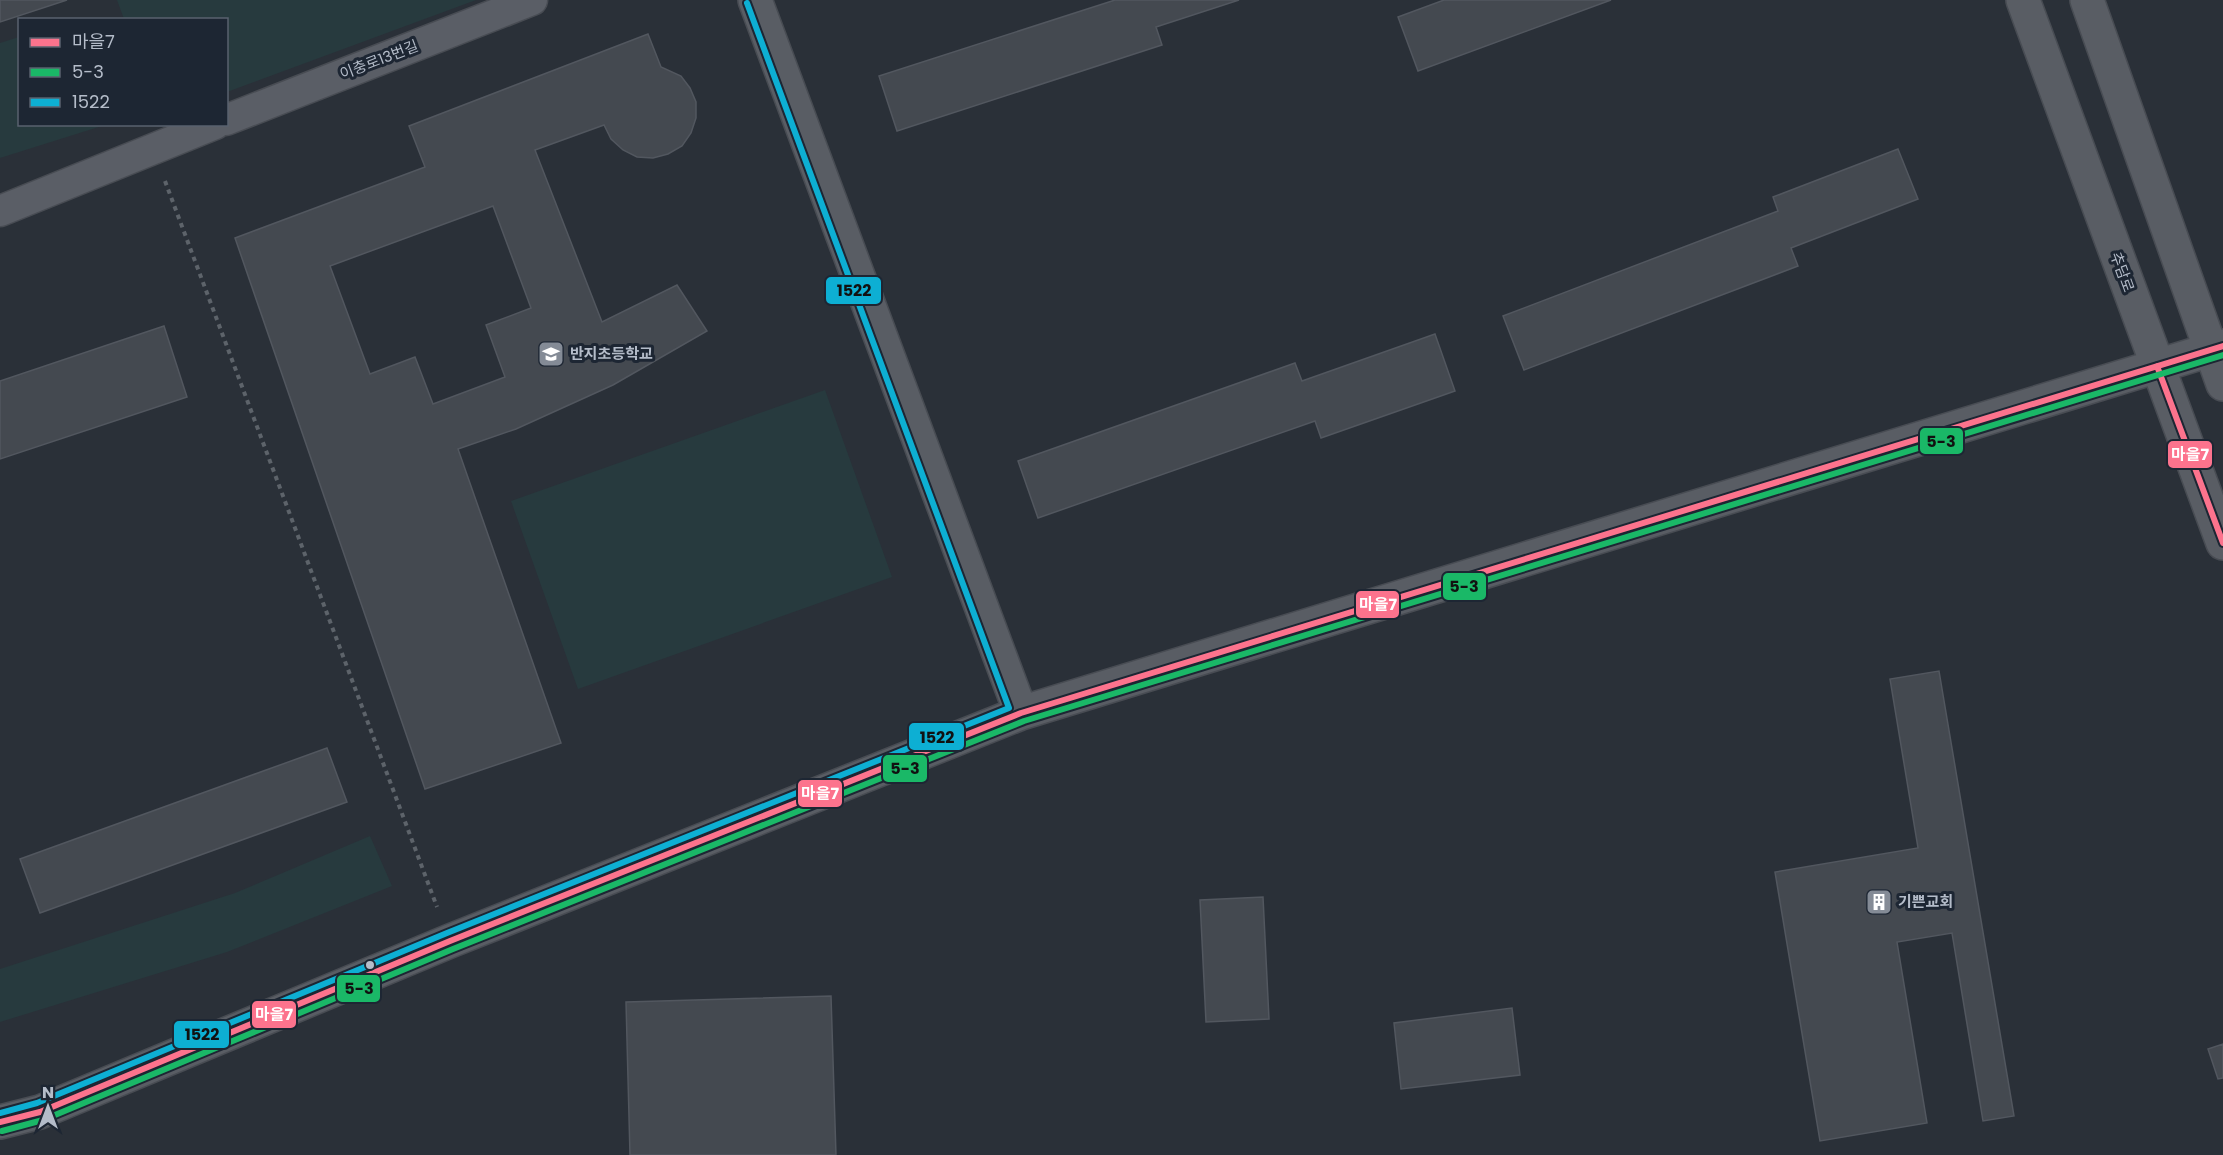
<svg xmlns="http://www.w3.org/2000/svg" width="2223" height="1155" font-family="Poppins,'Noto Sans KR',sans-serif">
<style>
.green{fill:#273a3e}
.building{fill:#444950;stroke:#52575f;stroke-width:1.5;fill-rule:evenodd}
.lines{fill:none;stroke-linecap:round;stroke-linejoin:round}
.street-casing{stroke:#484c53;stroke-width:33}
.secondary-casing{stroke:#484c53;stroke-width:36}
.path{stroke:#5d636a;stroke-width:4;stroke-dasharray:4.5 4.5;stroke-linecap:butt}
.street{stroke:#5a5e66;stroke-width:30}
.secondary{stroke:#595d64;stroke-width:33}
.bus-1-casing{stroke:#1d2633;stroke-width:10}
.bus-2-casing{stroke:#1d2633;stroke-width:10}
.bus-3-casing{stroke:#1d2633;stroke-width:10}
.bus-1{stroke:#fc738d;stroke-width:6}
.bus-2{stroke:#1ab867;stroke-width:6}
.bus-3{stroke:#0dafd3;stroke-width:6}
.bus-dot{fill:#b4bcc9;stroke:#1d2633;stroke-width:2}
.labels{text-anchor:middle;stroke-width:6;stroke-linejoin:round;paint-order:stroke}
.street-label{font-size:15px;fill:#b4bcc9;stroke:#1d2633}
.poi-label{font-size:15px;font-weight:bold;fill:#b4bcc9;stroke:#1d2633;text-anchor:start}
.line-badge{stroke:#1d2633;stroke-width:2}
.badge-label{font-size:16px;text-anchor:middle;font-weight:bold;fill:#fff}
.pale-badge-label{font-size:16px;text-anchor:middle;font-weight:bold;fill:#111}
</style>
<rect width="100%" height="100%" fill="#2a3038"/>
<!-- green -->
<path class="green" d="M 117,0 L 476,0 L 227,92 L 226,20 L 124,19 Z
M 19,37 L 20,124 L 105,125 L 0,158 L 0,43 Z
M 825,390 L 892,577 L 578,689 L 511,501 Z
M 370,836 L 392,886 L 227,952 L 0,1022 L 0,969 L 235,893 Z"/>
<!-- building -->
<path class="building" d="M 0,0 L 67,0 L 0,22 Z
M 1115,0 L 1239,0 L 1156,27 L 1162,45 L 897,131 L 879,76 Z
M 1444,0 L 1611,0 L 1418,71 L 1398,17 Z
M 648,34 L 661,67 L 681,76 L 690,88 L 696,102 L 696,118 L 691,133 L 682,146 L 668,154 L 653,158 L 637,157 L 623,150 L 611,139 L 604,125 L 535,150 L 602,322 L 677,285 L 707,331 L 613,385 L 516,429 L 458,449 L 561,743 L 425,789 L 235,238 L 425,167 L 409,126 ZM 493,206 L 531,308 L 486,325 L 505,377 L 433,404 L 415,357 L 370,374 L 330,266 Z
M 1898,149 L 1918,199 L 1791,248 L 1798,266 L 1524,370 L 1503,316 L 1778,211 L 1773,197 Z
M 164,326 L 187,397 L 0,459 L 0,381 Z
M 1435,334 L 1455,391 L 1321,438 L 1315,421 L 1038,518 L 1018,461 L 1295,363 L 1302,381 Z
M 1939,671 L 2014,1116 L 1983,1121 L 1952,933 L 1897,942 L 1927,1123 L 1820,1141 L 1775,872 L 1918,848 L 1890,679 Z
M 327,748 L 347,802 L 40,913 L 20,859 Z
M 1263,897 L 1269,1019 L 1206,1022 L 1200,900 Z
M 831,996 L 836,1155 L 630,1155 L 626,1002 Z
M 1512,1008 L 1520,1075 L 1401,1089 L 1394,1023 Z
M 2223,1044 L 2223,1078 L 2218,1079 L 2208,1049 Z"/>
<g class="lines">
<!-- street casing -->
<g class="street-casing">
<path id="street" d="M 226,120 L 532,0
M 0,211 L 215,124"/>
</g>
<!-- secondary casing -->
<g class="secondary-casing">
<path id="secondary" d="M 755,0 L 1021,713
M 2023,0 L 2223,543
M 2087,0 L 2223,384
M 0,1122 L 40,1112 L 450,941 L 1021,713 L 2223,346"/>
</g>
<!-- path -->
<path class="path" d="M 165,181 L 437,907"/>
<!-- street -->
<use href="#street" class="street"/>
<!-- secondary -->
<use href="#secondary" class="secondary"/>
<!-- bus-1 casing -->
<g class="bus-1-casing">
<path id="bus-1" d="M 2157,366 L 2223,543
M 0,1122 L 40,1112 L 450,941 L 1021,713 L 2223,346"/>
</g>
<!-- bus-2 casing -->
<g class="bus-2-casing">
<path id="bus-2" d="M 2,1131 L 43,1120 L 453,949 L 1024,721 L 2223,355"/>
</g>
<!-- bus-3 casing -->
<g class="bus-3-casing">
<path id="bus-3" d="M 0,1113 L 37,1103 L 447,933 L 1009,708 L 747,3"/>
</g>
<!-- bus-1 -->
<use href="#bus-1" class="bus-1"/>
<!-- bus-2 -->
<use href="#bus-2" class="bus-2"/>
<!-- bus-3 -->
<use href="#bus-3" class="bus-3"/>
</g>
<!-- icons -->
<defs>
<g id="school-square" transform="scale(1.35)"><rect x="-9" y="-9" width="18" height="18" rx="4" fill="#848b96" stroke="#1d2633"/><path d="M0-5L7-2L0 1L-7-2ZM-4 1L0 2.5L4 1V4Q0 6-4 4Z" fill="#fff"/></g>
<g id="building-square" transform="scale(1.35)"><rect x="-9" y="-9" width="18" height="18" rx="4" fill="#848b96" stroke="#1d2633"/><path d="M-4-6H4V6H1V3H-1V6H-4ZM-2.5-4.3h1.7v1.8h-1.7ZM.8-4.3h1.7v1.8H.8ZM-2.5-1h1.7V.8h-1.7ZM.8-1h1.7V.8H.8Z" fill="#fff"/></g>
</defs>
<g fill-rule="evenodd">
<use href="#school-square" x="551" y="354"/>
<use href="#building-square" x="1879" y="902"/>
</g>
<!-- markers -->
<circle class="bus-dot" cx="370" cy="965" r="5"/>
<g class="labels">
<!-- street labels -->
<g class="street-label">
<text transform="translate(379 60) rotate(-21)" y="5">이충로13번길</text>
<text transform="translate(2122 272) rotate(70)" y="5">추담로</text>
</g>
<!-- poi labels -->
<g class="poi-label">
<text x="570" y="359">반지초등학교</text>
<text x="1898" y="907">기쁜교회</text>
</g>
</g>
<g class="line-badge">
<rect x="825" y="276" width="57" height="29" rx="6" fill="#0dafd3"/>
<rect x="1919" y="427" width="45" height="28" rx="6" fill="#1ab867"/>
<rect x="2167" y="440" width="46" height="29" rx="6" fill="#fc738d"/>
<rect x="1442" y="572" width="45" height="29" rx="6" fill="#1ab867"/>
<rect x="1355" y="590" width="45" height="29" rx="6" fill="#fc738d"/>
<rect x="908" y="722" width="57" height="29" rx="6" fill="#0dafd3"/>
<rect x="882" y="754" width="46" height="29" rx="6" fill="#1ab867"/>
<rect x="797" y="779" width="46" height="29" rx="6" fill="#fc738d"/>
<rect x="336" y="974" width="45" height="29" rx="6" fill="#1ab867"/>
<rect x="251" y="1000" width="46" height="29" rx="6" fill="#fc738d"/>
<rect x="173" y="1020" width="57" height="29" rx="6" fill="#0dafd3"/>
</g>
<g class="badge-label">
<text x="2190" y="460">마을7</text>
<text x="1378" y="610">마을7</text>
<text x="820" y="799">마을7</text>
<text x="274" y="1020">마을7</text>
</g>
<g class="pale-badge-label">
<text x="854" y="296">1522</text>
<text x="1941" y="447">5-3</text>
<text x="1464" y="592">5-3</text>
<text x="937" y="743">1522</text>
<text x="905" y="774">5-3</text>
<text x="359" y="994">5-3</text>
<text x="202" y="1040">1522</text>
</g>
<!-- legend -->
<rect x="18" y="18" width="210" height="108" fill="#1d2633" stroke="#59626f" stroke-width="1.5"/>
<rect x="30" y="38" width="30" height="9" fill="#fc738d" stroke="#59626f" stroke-width="1.5"/>
<text x="72" y="48" font-size="18" fill="#b4bcc9">마을7</text>
<rect x="30" y="68" width="30" height="9" fill="#1ab867" stroke="#59626f" stroke-width="1.5"/>
<text x="72" y="78" font-size="18" fill="#b4bcc9">5-3</text>
<rect x="30" y="98" width="30" height="9" fill="#0dafd3" stroke="#59626f" stroke-width="1.5"/>
<text x="72" y="108" font-size="18" fill="#b4bcc9">1522</text>
<!-- north arrow -->
<g transform="translate(48 1107)" stroke="#1d2633" stroke-width="4.5" paint-order="stroke">
<path d="M0-4.5L10 22L0 15L-10 22Z" fill="#b4bcc9"/>
<text y="-9" font-size="16" font-weight="bold" text-anchor="middle" fill="#b4bcc9">N</text>
</g>
</svg>
